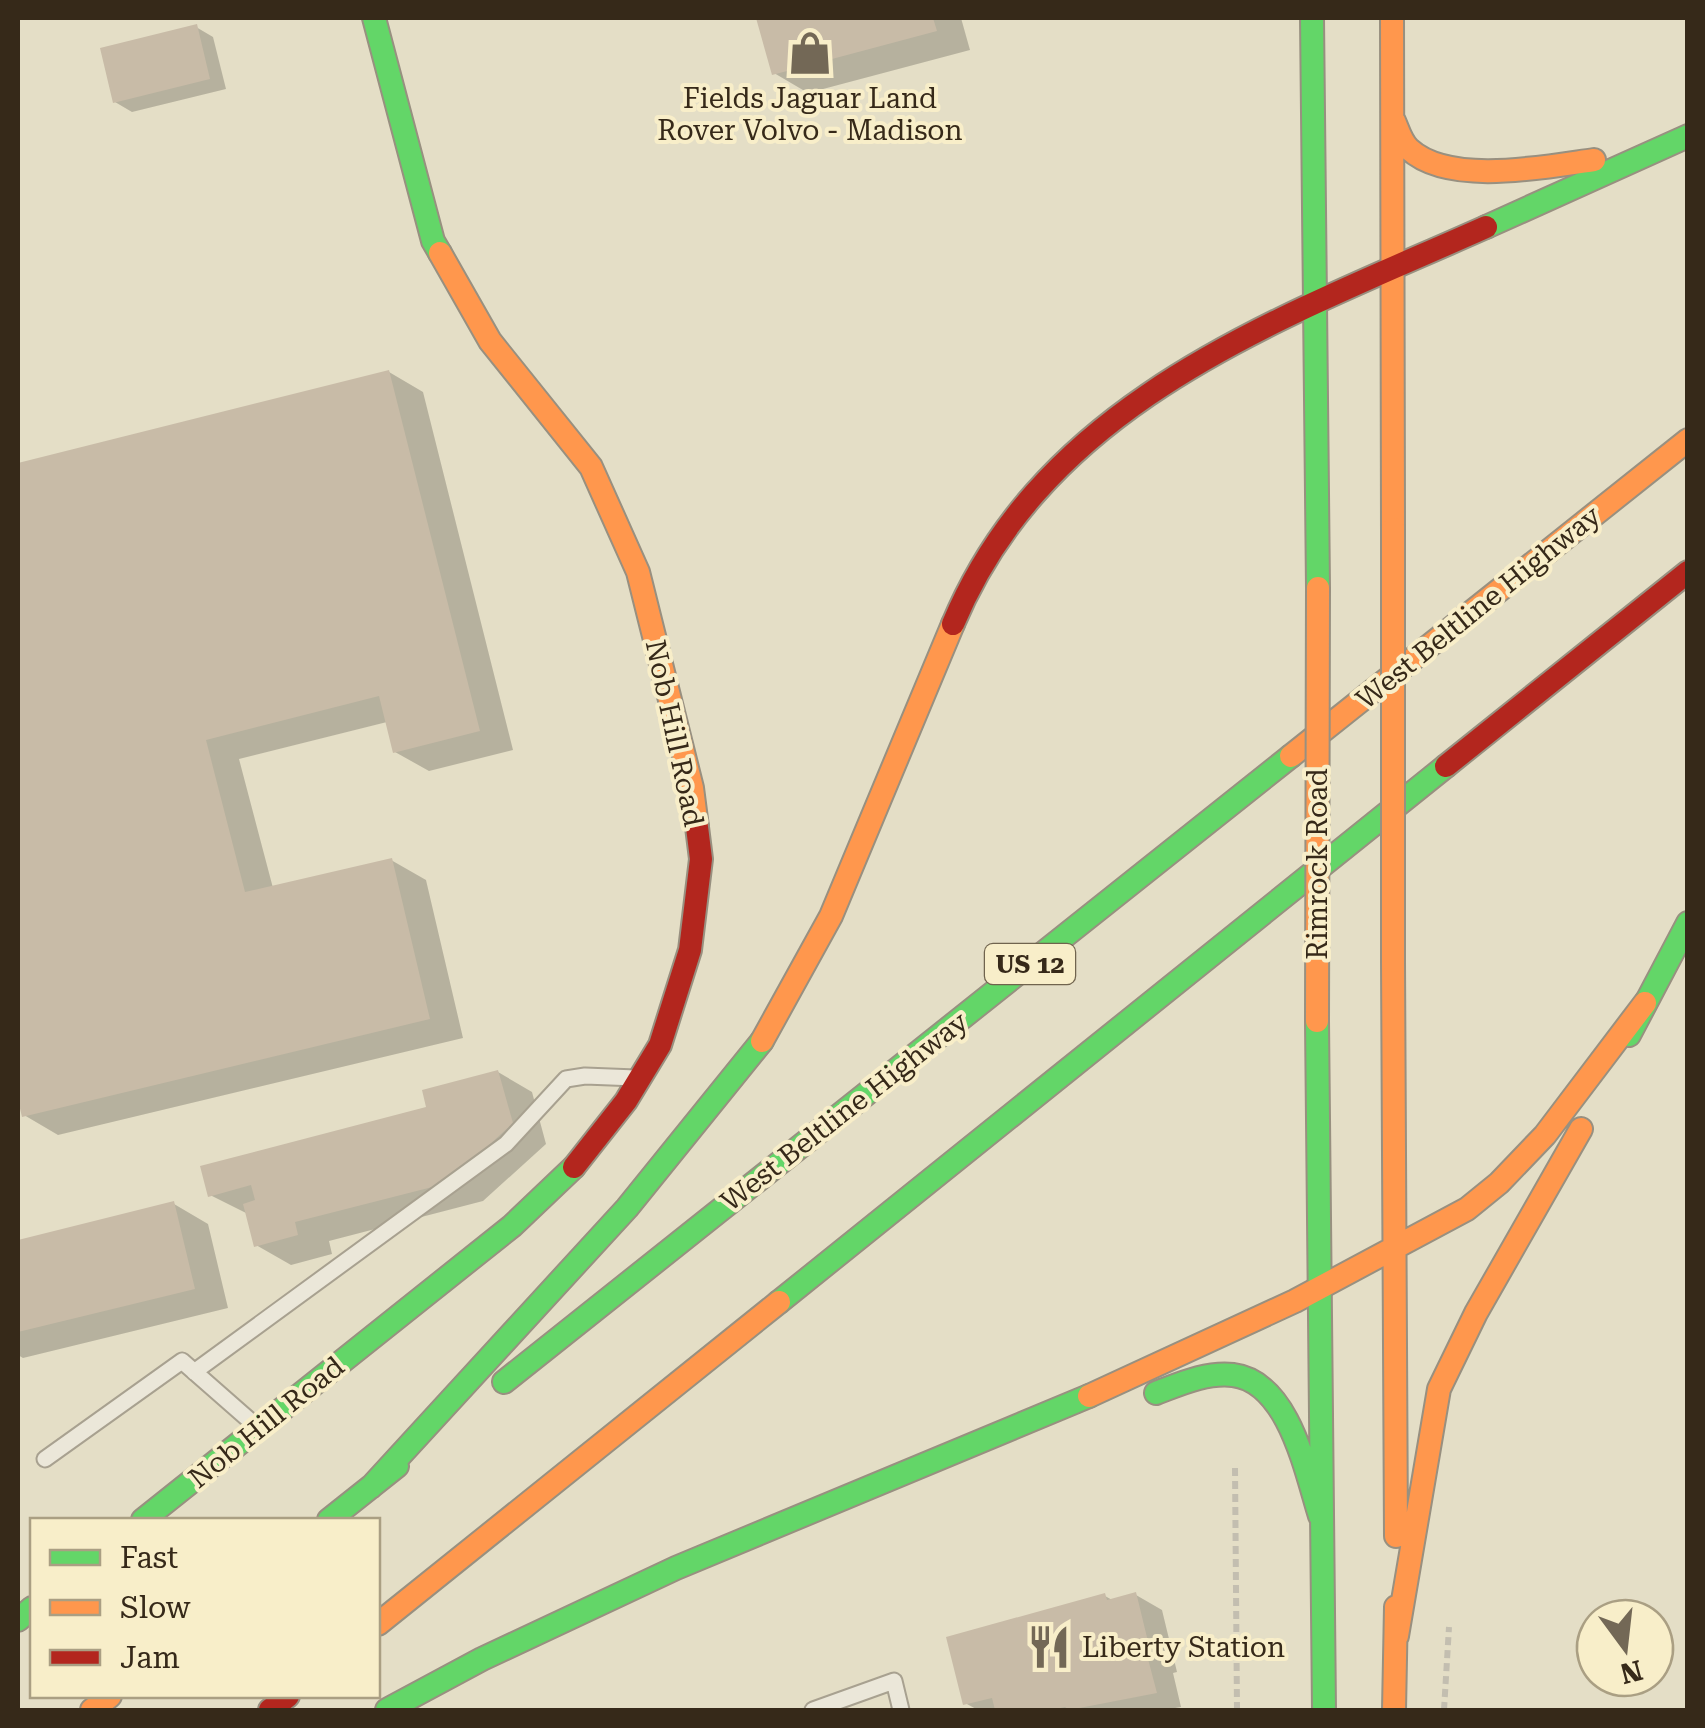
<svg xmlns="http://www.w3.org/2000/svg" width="1705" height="1728" font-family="'Roboto Serif',serif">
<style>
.shadow{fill:#0003}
.building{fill:#c8bba7}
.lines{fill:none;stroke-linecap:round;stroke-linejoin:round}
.lane-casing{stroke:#a8a190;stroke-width:19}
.fast-casing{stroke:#989080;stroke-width:26}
.slow-casing{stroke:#989080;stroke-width:26}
.jam-casing{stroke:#989080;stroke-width:26}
.path{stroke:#c3beb0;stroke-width:6;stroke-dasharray:8 5;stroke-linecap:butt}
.lane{stroke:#ebe7d9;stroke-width:15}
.fast{stroke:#63d668;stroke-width:22}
.slow{stroke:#ff974d;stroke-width:22}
.jam{stroke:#b3261e;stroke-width:22}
.slow-bridge-casing{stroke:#989080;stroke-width:26;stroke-linecap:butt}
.slow-bridge{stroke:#ff974d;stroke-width:22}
.labels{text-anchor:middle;stroke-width:8;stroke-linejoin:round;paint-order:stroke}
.shield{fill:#f8eec9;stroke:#70644e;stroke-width:2.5}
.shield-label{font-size:25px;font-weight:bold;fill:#362919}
.poi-label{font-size:28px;fill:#362919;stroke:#f8eec9}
.street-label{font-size:28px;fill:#362919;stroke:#f8eec9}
</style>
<rect width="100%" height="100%" fill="#e4dec6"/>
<!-- shadow -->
<path class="shadow" d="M 759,18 L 961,18 L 970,50 L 808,93 L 774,73 Z
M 196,27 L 213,37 L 226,89 L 132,112 L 115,102 Z
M 389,372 L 423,392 L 513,750 L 429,771 L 395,752 L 387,722 L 239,759 L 273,888 L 391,860 L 426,880 L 463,1038 L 58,1135 L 24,1115 L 18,1089 L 18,465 Z
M 498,1072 L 532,1092 L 546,1144 L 483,1201 L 329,1241 L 332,1254 L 291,1265 L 256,1245 L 248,1214 L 210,1195 L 429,1109 Z
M 174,1204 L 208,1224 L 228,1308 L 23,1358 L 18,1355 L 18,1242 Z
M 1136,1595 L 1162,1610 L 1177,1672 L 1173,1673 L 1181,1707 L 1164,1710 L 978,1710 L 965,1703 L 1105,1596 L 1114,1601 Z"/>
<!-- building -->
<path class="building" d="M 756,18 L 933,18 L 937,31 L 772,75 Z
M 197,24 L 210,79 L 113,103 L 100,48 Z
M 389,370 L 480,731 L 393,753 L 379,696 L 206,740 L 245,892 L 392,858 L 430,1019 L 22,1117 L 18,1100 L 18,463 Z
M 498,1070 L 513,1123 L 448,1183 L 295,1222 L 298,1235 L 254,1247 L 243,1204 L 255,1200 L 251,1185 L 208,1197 L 200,1166 L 426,1107 L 422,1090 Z
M 174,1201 L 195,1289 L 18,1332 L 18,1240 Z
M 1136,1592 L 1152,1658 L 1148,1659 L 1157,1693 L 1069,1710 L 1065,1707 L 1051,1710 L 995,1710 L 992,1698 L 963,1705 L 946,1637 L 1105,1593 L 1107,1600 Z"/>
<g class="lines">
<!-- lane casing -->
<g class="lane-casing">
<path id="lane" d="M 194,1372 L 506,1144 L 566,1079 L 585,1076 L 636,1078
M 45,1459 L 182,1361 L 255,1425
M 813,1710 L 894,1681 L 901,1710"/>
</g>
<!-- fast casing -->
<g class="fast-casing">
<path id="fast" d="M 374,18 L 433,241 L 440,253
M 1312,18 L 1318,588
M 1486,227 L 1688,136
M 1317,1021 L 1324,1710
M 1629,1035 L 1688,923
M 779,1302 L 1446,766
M 504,1382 L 1291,756
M 1156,1393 C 1180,1384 1206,1372 1233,1375 C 1289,1382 1306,1472 1320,1516
M 371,1487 L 627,1208 L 762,1041
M 143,1520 L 512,1226 L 574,1167
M 329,1520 L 397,1466
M 18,1620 L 32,1608
M 387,1710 L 482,1659 L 676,1568 L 1089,1396"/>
</g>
<!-- slow casing -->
<g class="slow-casing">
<path id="slow" d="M 1392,18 L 1393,529
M 1394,121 C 1398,130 1401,142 1409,149 C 1449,186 1544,167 1594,160
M 440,253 L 490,341 L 591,467 L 638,572 L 692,788 L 697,827
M 1291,756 L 1688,440
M 1393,961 L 1396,1536
M 762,1041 L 831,916 L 953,624
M 1089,1396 L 1295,1301 L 1467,1209 L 1499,1183 L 1545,1135 L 1645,1003
M 378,1624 L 779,1302
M 1397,1636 L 1439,1389 L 1476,1313 L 1581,1129
M 92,1710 L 110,1696
M 1394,1710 L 1396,1607"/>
</g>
<!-- jam casing -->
<g class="jam-casing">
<path id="jam" d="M 953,624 C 1047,399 1280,319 1486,227
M 1446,766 L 1688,572
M 574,1167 L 626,1101 L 660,1045 L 690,950 L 701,859 L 697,827
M 270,1710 L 288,1696"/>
</g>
<!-- path -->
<path class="path" d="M 1235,1468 L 1237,1710
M 1444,1710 L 1449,1627"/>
<!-- lane -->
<use href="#lane" class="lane"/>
<!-- fast -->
<use href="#fast" class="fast"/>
<!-- slow -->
<use href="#slow" class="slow"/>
<!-- jam -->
<use href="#jam" class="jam"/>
<!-- slow-bridge casing -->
<g class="slow-bridge-casing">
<path id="slow-bridge" d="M 1393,529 L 1393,961
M 1317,1021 L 1318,588"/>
</g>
<!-- slow-bridge -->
<use href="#slow-bridge" class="slow-bridge"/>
</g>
<!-- icons -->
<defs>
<g id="shop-bare" transform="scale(3.45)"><path d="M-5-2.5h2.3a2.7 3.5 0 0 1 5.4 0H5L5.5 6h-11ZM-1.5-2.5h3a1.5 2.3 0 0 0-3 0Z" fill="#736856" stroke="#f8eec9" stroke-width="2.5" paint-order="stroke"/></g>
<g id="restaurant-bare" transform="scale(3.45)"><path d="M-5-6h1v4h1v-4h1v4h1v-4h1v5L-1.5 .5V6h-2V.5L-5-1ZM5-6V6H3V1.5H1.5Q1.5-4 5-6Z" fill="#736856" stroke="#f8eec9" stroke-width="2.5" paint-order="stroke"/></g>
</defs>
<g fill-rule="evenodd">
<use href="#shop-bare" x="810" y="53"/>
<use href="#restaurant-bare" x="1049" y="1647"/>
</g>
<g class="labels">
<!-- shield labels -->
<rect class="shield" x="985" y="944" width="90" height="40" rx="8"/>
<g class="shield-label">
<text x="1030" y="973">US 12</text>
</g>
<!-- poi labels -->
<g class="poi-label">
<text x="810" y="108">Fields Jaguar Land<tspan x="810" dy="32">Rover Volvo - Madison</tspan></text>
<text x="1082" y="1657" text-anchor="start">Liberty Station</text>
</g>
<!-- street labels -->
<g class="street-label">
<text transform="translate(1478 607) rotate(-39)" y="10">West Beltline Highway</text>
<text transform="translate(675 733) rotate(78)" y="10">Nob Hill Road</text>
<text transform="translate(1317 864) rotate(-90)" y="10">Rimrock Road</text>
<text transform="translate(844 1111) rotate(-38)" y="10">West Beltline Highway</text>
<text transform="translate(266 1422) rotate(-39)" y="10">Nob Hill Road</text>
</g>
</g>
<!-- border -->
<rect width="1705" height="1728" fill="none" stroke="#362919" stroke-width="40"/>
<!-- legend -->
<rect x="30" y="1518" width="350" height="180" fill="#f8eec9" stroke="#aa9f83" stroke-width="2.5"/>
<rect x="50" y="1550" width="50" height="15" fill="#63d668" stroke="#aa9f83" stroke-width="2.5"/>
<text x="120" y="1568" font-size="30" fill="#362919">Fast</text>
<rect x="50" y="1600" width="50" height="15" fill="#ff974d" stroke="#aa9f83" stroke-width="2.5"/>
<text x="120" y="1618" font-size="30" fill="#362919">Slow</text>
<rect x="50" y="1650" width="50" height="15" fill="#b3261e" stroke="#aa9f83" stroke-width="2.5"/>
<text x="120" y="1668" font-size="30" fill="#362919">Jam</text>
<!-- north arrow -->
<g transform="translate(1625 1648) rotate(165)"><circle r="48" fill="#f8eec9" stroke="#aa9f83" stroke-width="2.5"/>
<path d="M0-8L18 38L0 25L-18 38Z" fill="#736856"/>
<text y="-15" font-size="28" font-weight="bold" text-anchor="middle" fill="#362919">N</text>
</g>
</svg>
